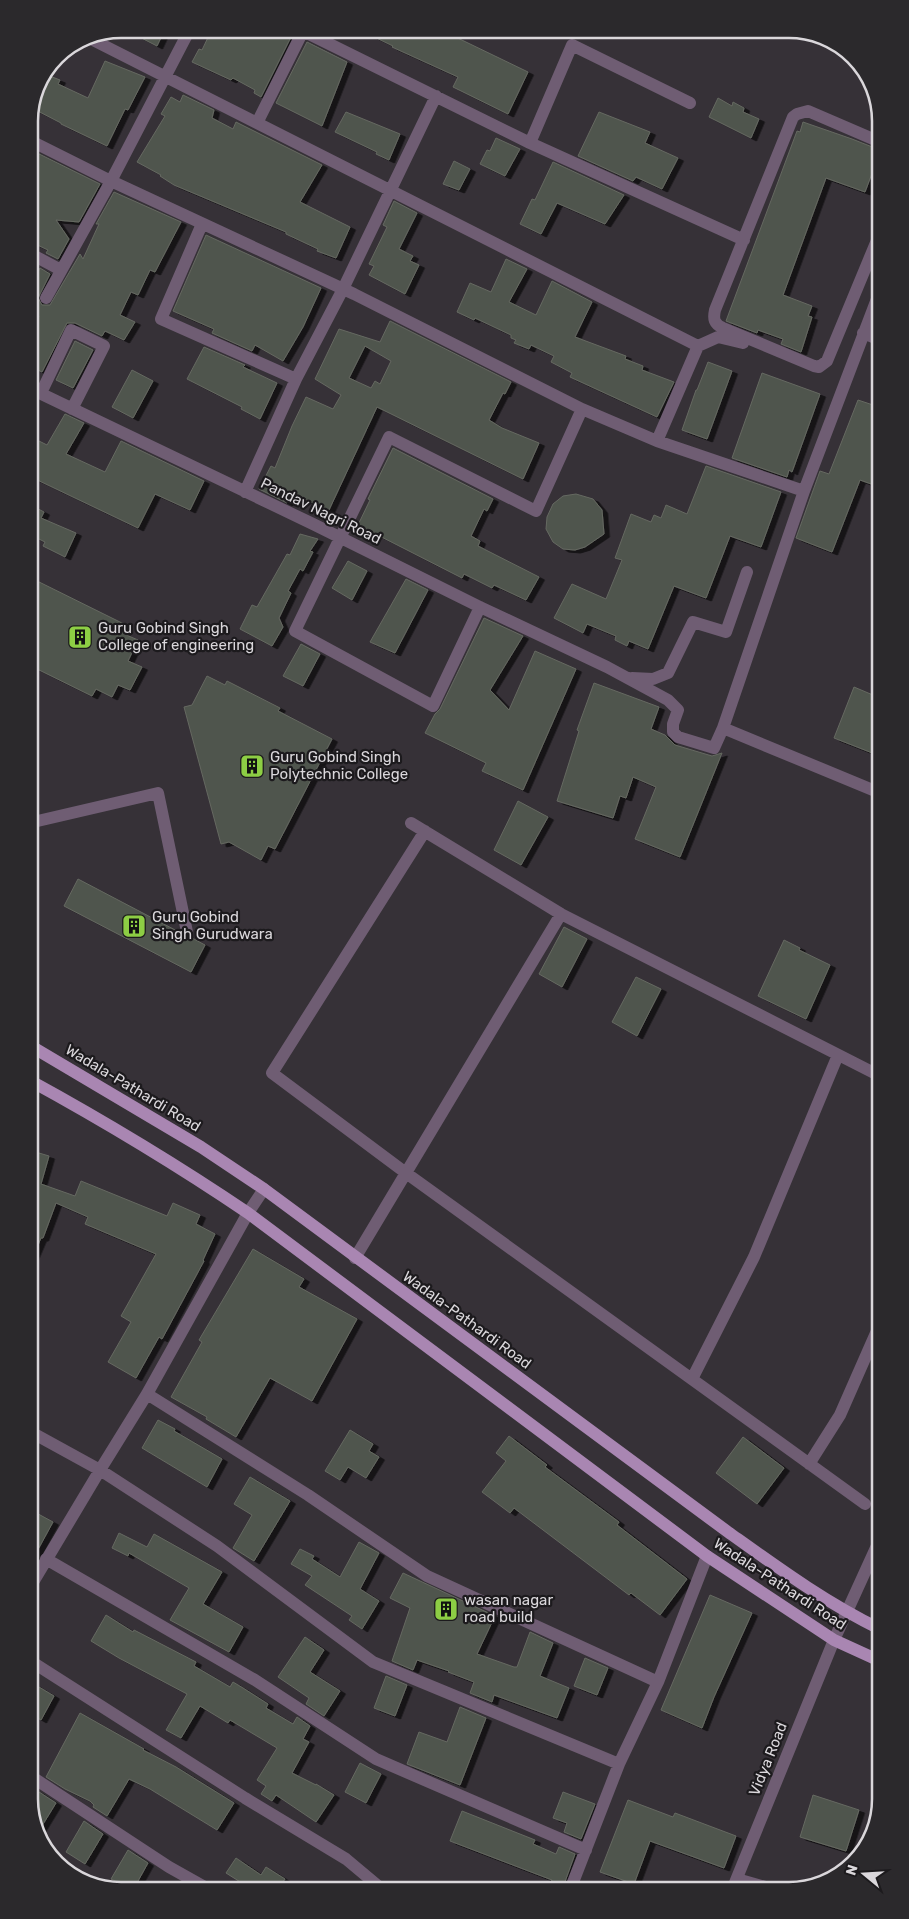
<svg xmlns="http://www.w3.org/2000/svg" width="909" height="1919" font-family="Rubik,sans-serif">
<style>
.building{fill:#50544d;stroke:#656961;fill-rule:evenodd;filter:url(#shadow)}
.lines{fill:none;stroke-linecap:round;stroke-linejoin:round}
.minor{stroke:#6f5d73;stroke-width:12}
.major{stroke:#a986b2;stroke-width:12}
.labels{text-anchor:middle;stroke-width:4.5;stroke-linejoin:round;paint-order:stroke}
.street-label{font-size:15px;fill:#dad7db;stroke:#1c1a1d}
.poi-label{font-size:15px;fill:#dad7db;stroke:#1c1a1d;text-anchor:start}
.rim{fill:none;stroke:#dad7db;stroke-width:2.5}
</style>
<defs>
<filter id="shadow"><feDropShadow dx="5.5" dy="3" stdDeviation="0" flood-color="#0009"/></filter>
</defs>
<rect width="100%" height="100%" fill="#363137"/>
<!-- building -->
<path class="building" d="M 124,29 L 165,29 L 157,46 Z
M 212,29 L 278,29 L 292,35 L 261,97 L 254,93 L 255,90 L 233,78 L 231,80 L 192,62 L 199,49 L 202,50 Z
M 358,29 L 439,29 L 528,72 L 508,114 L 453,87 L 458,77 L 392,47 L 393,46 Z
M 307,42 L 347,62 L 322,126 L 276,103 Z
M 105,61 L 145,77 L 128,110 L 125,109 L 107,146 L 61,124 L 61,123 L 32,108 L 47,75 L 60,80 L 58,84 L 88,98 Z
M 183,95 L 214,110 L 212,118 L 233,129 L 236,122 L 322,165 L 300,202 L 350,227 L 336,258 L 317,251 L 318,249 L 286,234 L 286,232 L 174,185 L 160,176 L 161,175 L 137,162 L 165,116 L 161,114 L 171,97 L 180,102 Z
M 718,98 L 732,106 L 733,102 L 744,108 L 743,112 L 759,119 L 751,138 L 709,117 Z
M 346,112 L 400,134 L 389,160 L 376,154 L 377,152 L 335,132 Z
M 599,112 L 650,132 L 645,143 L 678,158 L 662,189 L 636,177 L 633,181 L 578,156 Z
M 803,122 L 852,139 L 880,150 L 880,152 L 865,192 L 826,178 L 783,295 L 812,306 L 808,316 L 812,317 L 801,352 L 781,344 L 783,339 L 758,330 L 757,333 L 726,321 L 797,131 L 800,132 Z
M 496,138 L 520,149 L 505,176 L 480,164 L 487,150 L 490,151 Z
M 29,149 L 100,184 L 79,222 L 56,220 L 69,239 L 58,259 L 46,253 L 48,250 L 29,241 Z
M 454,161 L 470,169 L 459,190 L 443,184 Z
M 553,162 L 624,195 L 605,224 L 557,203 L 541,234 L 520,224 L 532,199 L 535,200 Z
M 114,192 L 181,222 L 155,272 L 150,270 L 138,295 L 131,292 L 120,315 L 135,322 L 124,340 L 105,331 L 102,336 L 75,323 L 67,323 L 42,372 L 29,366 L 29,336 L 39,316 L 29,311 L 29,267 L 38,272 L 40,268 L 50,274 L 38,298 L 42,305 L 50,305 L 80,254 L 83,259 L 99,224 L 96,224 Z
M 394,201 L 417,213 L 399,249 L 413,256 L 410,261 L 419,265 L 405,294 L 369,275 L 374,266 L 369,264 L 387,227 L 383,225 Z
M 206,235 L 321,288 L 303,327 L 283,361 L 255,345 L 252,351 L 212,333 L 214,329 L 173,311 Z
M 506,259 L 527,269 L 509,302 L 536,315 L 552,281 L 592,302 L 575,337 L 626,356 L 625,359 L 643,366 L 642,370 L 674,382 L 657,417 L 570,377 L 572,373 L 551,362 L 554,356 L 531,345 L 529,349 L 514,343 L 516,340 L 511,338 L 511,335 L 475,318 L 474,320 L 457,312 L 470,283 L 491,292 Z
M 390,321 L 511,382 L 505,394 L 503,393 L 489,420 L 502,428 L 539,443 L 523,479 L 377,407 L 329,510 L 292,494 L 287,503 L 259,489 L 271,466 L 275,468 L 292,426 L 306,397 L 333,409 L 341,395 L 315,379 L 339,329 L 380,342 ZM 365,346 L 391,361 L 380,384 L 375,381 L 371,388 L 349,378 Z
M 75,341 L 93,350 L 73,388 L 56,380 Z
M 204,347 L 245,365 L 243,367 L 277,383 L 260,419 L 241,409 L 242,407 L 187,379 Z
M 708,362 L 732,371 L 707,439 L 682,430 L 696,390 L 697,390 Z
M 132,370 L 153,381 L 133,418 L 112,407 Z
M 762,373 L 820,394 L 792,472 L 789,470 L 787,477 L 732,458 Z
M 858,400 L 876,406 L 875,411 L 880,412 L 880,468 L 874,485 L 860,480 L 832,552 L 796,538 L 820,471 L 829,474 Z
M 65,414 L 84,423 L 66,454 L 105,472 L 121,441 L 204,481 L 190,510 L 155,494 L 138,528 L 29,476 L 29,436 L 47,445 Z
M 393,448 L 493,499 L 487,511 L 484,509 L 471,536 L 480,541 L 478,546 L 539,577 L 526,600 L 494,585 L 492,588 L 464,574 L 462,578 L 358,525 L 370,500 L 368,499 Z
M 706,466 L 781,492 L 761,547 L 730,536 L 706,598 L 674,586 L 648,649 L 629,641 L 627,646 L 615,640 L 616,636 L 587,624 L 583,633 L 554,618 L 572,584 L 606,599 L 622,560 L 615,558 L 631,514 L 651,522 L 654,515 L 661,518 L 666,505 L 687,514 Z
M 576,494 L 593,499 L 602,510 L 604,534 L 585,547 L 575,550 L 563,549 L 553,542 L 546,529 L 547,517 L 553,504 L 563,496 Z
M 29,504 L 44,512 L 41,518 L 76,533 L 65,557 L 43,546 L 45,542 L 33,536 L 29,544 Z
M 300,534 L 318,539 L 310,551 L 313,552 L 303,571 L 300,569 L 288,591 L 291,593 L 279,618 L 283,627 L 272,646 L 240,629 L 252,605 L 257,607 L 287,554 L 290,555 Z
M 348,561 L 367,571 L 352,600 L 332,588 Z
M 29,577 L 126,625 L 124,634 L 138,640 L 128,661 L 142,667 L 130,690 L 118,685 L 112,697 L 96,689 L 92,696 L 29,665 Z
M 406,579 L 428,590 L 395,653 L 370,642 Z
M 484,618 L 523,636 L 490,690 L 509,710 L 535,651 L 576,669 L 523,790 L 482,771 L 486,763 L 425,733 L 435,714 L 440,709 Z
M 301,644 L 320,654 L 303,686 L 283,676 Z
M 207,676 L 225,685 L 227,681 L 280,708 L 278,711 L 332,739 L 275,849 L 268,846 L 261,860 L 229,842 L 221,844 L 184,707 L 192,705 Z
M 594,683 L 659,707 L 651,729 L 665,735 L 675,745 L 712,756 L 722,753 L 680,857 L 635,839 L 656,787 L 633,777 L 626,798 L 620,796 L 613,818 L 557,801 L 579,731 L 577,730 Z
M 854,687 L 880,698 L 880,756 L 834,738 Z
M 518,801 L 548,817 L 521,865 L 494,850 Z
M 78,879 L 179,932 L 181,937 L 184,940 L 192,938 L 205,945 L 191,972 L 64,906 Z
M 564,927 L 587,939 L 562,987 L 539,974 Z
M 784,940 L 800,948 L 799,950 L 830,965 L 806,1019 L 758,996 Z
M 636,977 L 661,989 L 637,1036 L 612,1022 Z
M 29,1150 L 49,1156 L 41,1184 L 75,1196 L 81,1181 L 167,1216 L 173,1203 L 200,1215 L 196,1224 L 215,1234 L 203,1260 L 204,1261 L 162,1339 L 159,1337 L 136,1378 L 108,1362 L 131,1322 L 121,1316 L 156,1254 L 85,1224 L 88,1217 L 56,1203 L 43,1238 L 41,1238 L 29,1266 Z
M 253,1249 L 304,1279 L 299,1287 L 357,1319 L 312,1401 L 270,1378 L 236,1437 L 206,1419 L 207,1417 L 171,1397 L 202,1342 L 199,1340 Z
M 158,1420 L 175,1429 L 174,1431 L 222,1459 L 207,1487 L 142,1448 Z
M 350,1430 L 373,1444 L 369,1451 L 379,1457 L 366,1478 L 348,1467 L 340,1480 L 325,1471 Z
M 509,1436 L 547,1465 L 545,1467 L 619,1522 L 617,1525 L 687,1579 L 660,1615 L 631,1593 L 629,1595 L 514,1508 L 510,1513 L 482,1492 L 506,1461 L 496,1453 Z
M 743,1437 L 784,1468 L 757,1504 L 716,1473 Z
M 250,1477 L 290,1501 L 254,1561 L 233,1548 L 252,1515 L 234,1504 Z
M 29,1509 L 53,1522 L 29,1566 Z
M 119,1533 L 147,1547 L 154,1534 L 222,1572 L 203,1604 L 243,1627 L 229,1652 L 170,1620 L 189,1588 L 129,1553 L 128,1556 L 112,1548 Z
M 359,1542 L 379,1553 L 360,1589 L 379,1601 L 362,1629 L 349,1620 L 352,1616 L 305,1585 L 312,1576 L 291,1564 L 300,1549 L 314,1556 L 312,1559 L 340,1577 Z
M 403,1573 L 495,1616 L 477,1654 L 514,1667 L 517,1667 L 530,1632 L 553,1643 L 540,1676 L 569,1688 L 557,1718 L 494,1695 L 492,1702 L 470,1693 L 474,1682 L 448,1672 L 449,1671 L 417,1660 L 413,1670 L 392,1661 L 410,1608 L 390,1598 Z
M 710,1595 L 752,1613 L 714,1697 L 702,1728 L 661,1710 Z
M 106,1615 L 133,1632 L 134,1630 L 196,1662 L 194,1666 L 230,1687 L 233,1682 L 243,1688 L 268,1704 L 266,1708 L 293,1724 L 297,1717 L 310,1726 L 303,1739 L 309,1742 L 292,1773 L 316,1785 L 316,1784 L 334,1795 L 316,1822 L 276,1795 L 272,1801 L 261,1794 L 266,1786 L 257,1780 L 277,1748 L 230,1720 L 228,1723 L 200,1706 L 181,1738 L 166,1730 L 187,1694 L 119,1658 L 91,1641 Z
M 305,1637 L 324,1650 L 310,1672 L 340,1691 L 324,1716 L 306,1704 L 309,1698 L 278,1677 Z
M 585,1658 L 608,1668 L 597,1695 L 574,1686 Z
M 386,1676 L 407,1685 L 395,1716 L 374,1708 Z
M 29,1681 L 54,1696 L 41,1720 L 29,1713 Z
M 460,1707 L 486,1718 L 460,1785 L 407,1764 L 419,1732 L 447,1742 Z
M 80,1713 L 144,1749 L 143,1750 L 176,1767 L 234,1803 L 217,1830 L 150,1789 L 129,1779 L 107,1816 L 93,1807 L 94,1805 L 90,1801 L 65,1789 L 46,1777 Z
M 360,1763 L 381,1774 L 366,1803 L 345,1792 Z
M 36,1790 L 56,1803 L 37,1834 L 29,1801 Z
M 563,1792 L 595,1804 L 581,1839 L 564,1832 L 567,1823 L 553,1818 Z
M 813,1795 L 859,1810 L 846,1851 L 800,1837 Z
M 628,1800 L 673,1817 L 675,1813 L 736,1836 L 724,1868 L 650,1841 L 634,1884 L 600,1872 Z
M 462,1811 L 535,1840 L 533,1844 L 556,1854 L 559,1847 L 575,1854 L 562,1890 L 550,1886 L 552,1880 L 450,1841 Z
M 84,1821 L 103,1834 L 85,1864 L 66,1852 Z
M 128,1850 L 148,1863 L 133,1890 L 111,1879 Z
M 236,1858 L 261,1875 L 266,1867 L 285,1879 L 277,1890 L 253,1890 L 226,1873 Z"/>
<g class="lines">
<!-- minor -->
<path class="minor" d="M 299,29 L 530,143 L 744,240
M 85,36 L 698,346
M 257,123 L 303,31
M 29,140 L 111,181 L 354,294 L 582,409 L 657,441 L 804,491
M 530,143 L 572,45 L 690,103
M 202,224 L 161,319 L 296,379
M 880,233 L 827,361 L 819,367 L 814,366 L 723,328 C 714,324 713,319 715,310 L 793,117 L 797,114 L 808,111 L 880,142
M 29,253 L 61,270
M 46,298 L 111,181 L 190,29
M 863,333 L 880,340
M 29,388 L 313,524 L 480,607 L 607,667 L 668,700 L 678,710 L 673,724 L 673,732 L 678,737 L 714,748 L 723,728
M 41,393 L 71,330 L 104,346 L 72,409
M 657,441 L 698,346 L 718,337 L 743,343
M 245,492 L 296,379 L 343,289 L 436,96
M 480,607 L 433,706 L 295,631 L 389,437 L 536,511 L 582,409
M 632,678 L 653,679 L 668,673 L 693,622 L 726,632 L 747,572
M 880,793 L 723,728 L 804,491 L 880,291
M 29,823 L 158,793 L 187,932
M 411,823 L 561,914 L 880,1076
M 425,831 L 272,1073 L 406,1173 L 865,1504
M 355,1258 L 561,914
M 692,1379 L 754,1257 L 838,1055
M 147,1394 L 308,1495 L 427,1576 L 658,1682
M 29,1431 L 100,1470 L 217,1546 L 373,1662 L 619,1764
M 809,1464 L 840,1415 L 880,1324
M 46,1559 L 255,1680 L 376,1759 L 586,1850
M 29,1589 L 100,1470 L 147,1394 L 248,1213 L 264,1189
M 29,1660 L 245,1798 L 346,1859 L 383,1890
M 29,1775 L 169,1867 L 210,1890
M 737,1879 L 776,1890
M 570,1890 L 619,1764 L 658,1682 L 707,1556
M 732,1890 L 834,1640 L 880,1539"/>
<!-- major -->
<path class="major" d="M 29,1045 L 201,1147 L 264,1189 L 728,1532 C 777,1567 826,1603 880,1629
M 29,1080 C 104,1121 177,1165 248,1213 L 707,1556 L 834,1640 L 880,1661"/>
</g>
<!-- icons -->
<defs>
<g id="building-square" transform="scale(1.25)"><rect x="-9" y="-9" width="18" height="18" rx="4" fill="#8dce44" stroke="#1c1a1d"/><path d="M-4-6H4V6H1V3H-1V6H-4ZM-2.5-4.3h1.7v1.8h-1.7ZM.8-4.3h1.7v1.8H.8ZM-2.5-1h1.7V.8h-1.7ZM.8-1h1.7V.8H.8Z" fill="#111"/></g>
</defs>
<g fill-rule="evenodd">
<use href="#building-square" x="80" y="637"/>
<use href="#building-square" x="252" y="766"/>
<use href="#building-square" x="134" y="926"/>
<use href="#building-square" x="446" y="1609"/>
</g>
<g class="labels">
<!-- street labels -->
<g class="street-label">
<text transform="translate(321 511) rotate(26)" y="5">Pandav Nagri Road</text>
<text transform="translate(133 1088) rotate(31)" y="5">Wadala-Pathardi Road</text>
<text transform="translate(467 1320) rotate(36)" y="5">Wadala-Pathardi Road</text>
<text transform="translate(780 1584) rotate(33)" y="5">Wadala-Pathardi Road</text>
<text transform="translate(768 1759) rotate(-68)" y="5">Vidya Road</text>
</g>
<!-- poi labels -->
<g class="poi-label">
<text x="98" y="633">Guru Gobind Singh<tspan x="98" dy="17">College of engineering</tspan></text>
<text x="270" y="762">Guru Gobind Singh<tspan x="270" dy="17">Polytechnic College</tspan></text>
<text x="152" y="922">Guru Gobind<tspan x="152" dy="17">Singh Gurudwara</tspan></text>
<text x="464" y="1605">wasan nagar<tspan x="464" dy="17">road build</tspan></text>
</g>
</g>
<!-- crop -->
<path d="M0 0H909V1919H0ZM121 38H789A83 83 0 0 1 872 121V1799A83 83 0 0 1 789 1882H121A83 83 0 0 1 38 1799V121A83 83 0 0 1 121 38Z" fill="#2b292c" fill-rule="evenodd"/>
<path class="rim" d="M121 38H789A83 83 0 0 1 872 121V1799A83 83 0 0 1 789 1882H121A83 83 0 0 1 38 1799V121A83 83 0 0 1 121 38Z"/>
<!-- north arrow -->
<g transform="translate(864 1874) rotate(288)" stroke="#1c1a1d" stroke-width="4" paint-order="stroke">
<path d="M0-4L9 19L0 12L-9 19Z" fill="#dad7db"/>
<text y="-8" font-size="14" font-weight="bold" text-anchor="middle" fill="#dad7db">N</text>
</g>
</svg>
